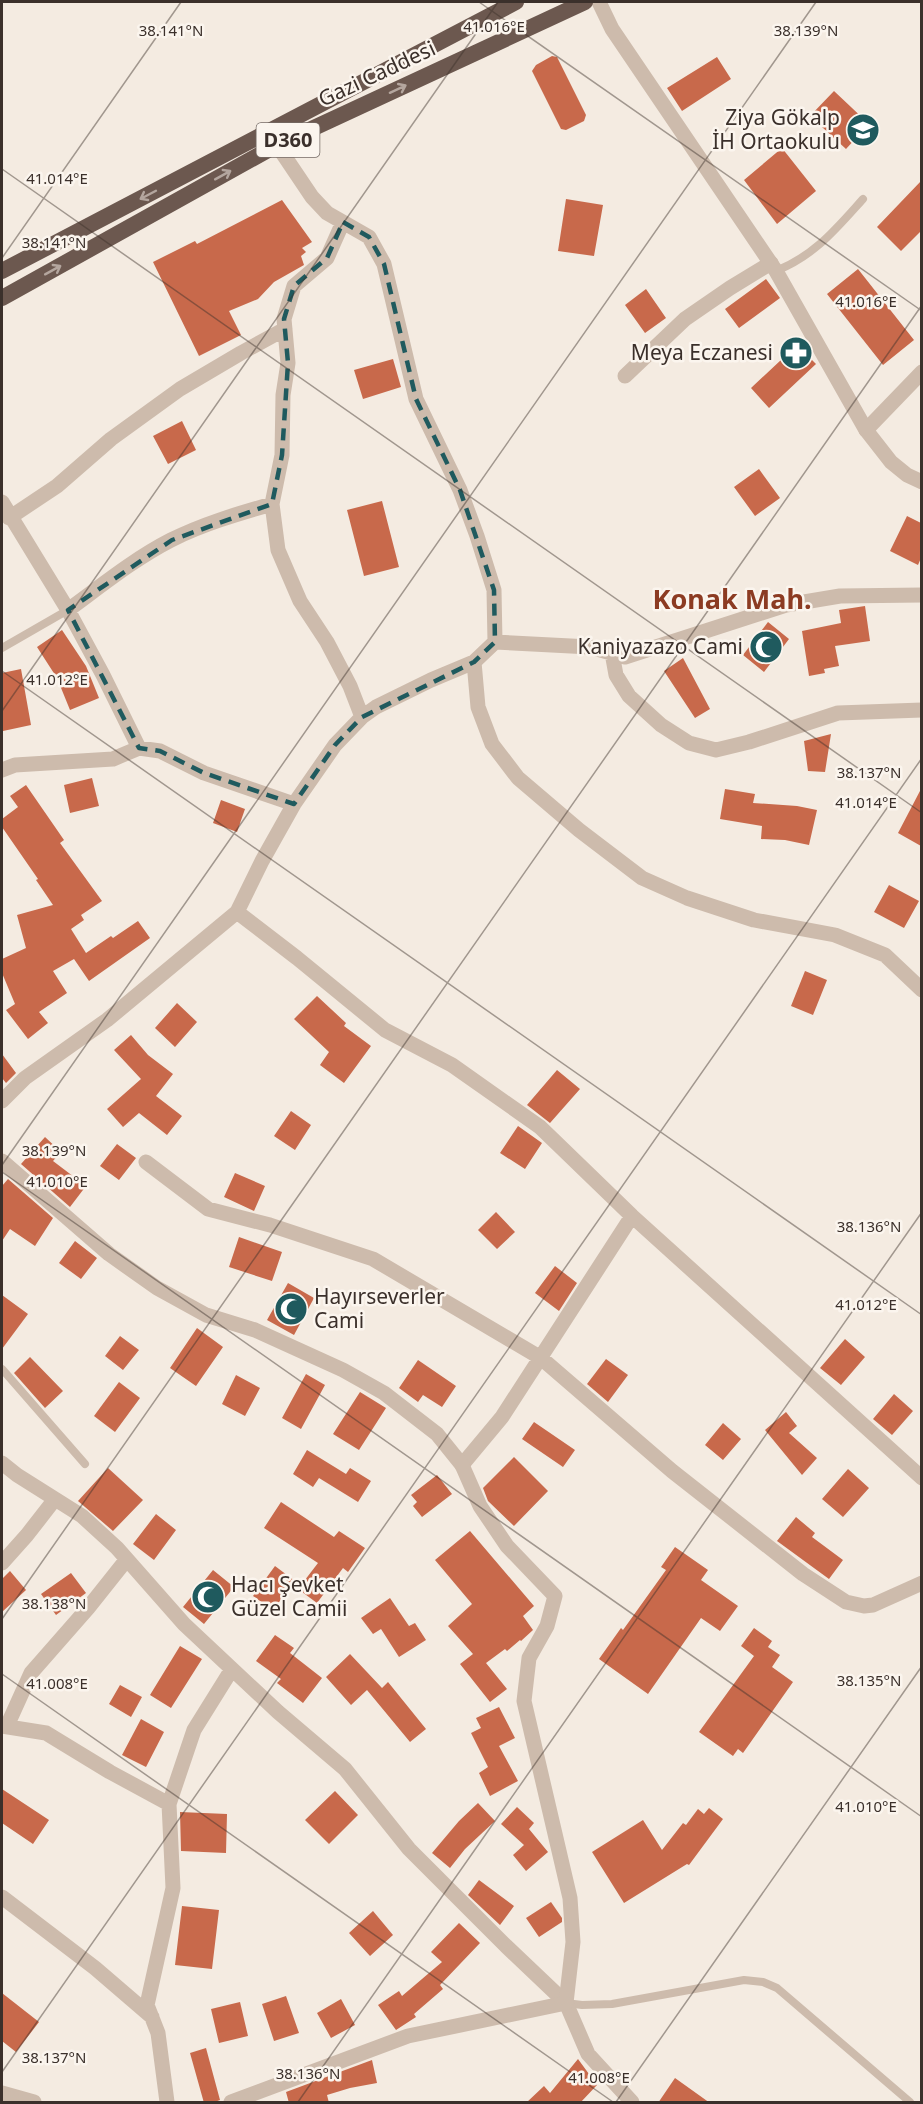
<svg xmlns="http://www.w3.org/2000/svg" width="923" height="2104" font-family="'Noto Sans',sans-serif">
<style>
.building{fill:#c8694b}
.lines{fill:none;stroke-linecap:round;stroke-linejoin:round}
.service{stroke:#cdbbac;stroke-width:8}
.minor{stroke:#cdbbac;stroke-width:15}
.tertiary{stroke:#cdbbac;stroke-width:15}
.trunk{stroke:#6c584f;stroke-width:16}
.oneway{stroke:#b4a69e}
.marked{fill:none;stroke:#1f5a5e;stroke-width:4.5;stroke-dasharray:12 8;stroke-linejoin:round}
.ticks{fill:none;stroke:#3b302b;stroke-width:1.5;stroke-opacity:0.45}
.labels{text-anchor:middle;stroke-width:5;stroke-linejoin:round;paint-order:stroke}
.shield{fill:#fbf5ee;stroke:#756b66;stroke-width:1.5}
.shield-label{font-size:20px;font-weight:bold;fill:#3b302b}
.street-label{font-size:21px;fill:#3b302b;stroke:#fbf5ee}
.poi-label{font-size:21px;fill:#3b302b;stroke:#fbf5ee;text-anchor:end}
.district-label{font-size:27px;font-weight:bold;fill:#8c3b22;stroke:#fbf5ee}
.ticks-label{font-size:15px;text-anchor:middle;fill:#3b302b;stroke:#fbf5ee;stroke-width:5;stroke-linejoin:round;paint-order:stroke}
</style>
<rect width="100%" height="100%" fill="#f4ebe1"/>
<!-- building -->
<path class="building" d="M 552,56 L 557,57 L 586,115 L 584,121 L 566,130 L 561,129 L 532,71 L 536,65 Z
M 717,57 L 731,79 L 682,111 L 667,88 Z
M 834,91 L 869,124 L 846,149 L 810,116 Z
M 782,148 L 816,191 L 777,224 L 744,180 Z
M 921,181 L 921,231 L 901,251 L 877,227 Z
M 566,199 L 603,205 L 594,256 L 558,251 Z
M 282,200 L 312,242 L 302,248 L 306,252 L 301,256 L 304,265 L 274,282 L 258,299 L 229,311 L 241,335 L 199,356 L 153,262 L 195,241 L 197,244 Z
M 858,269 L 914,340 L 883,365 L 827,294 Z
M 766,279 L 780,298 L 739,328 L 725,309 Z
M 646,289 L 666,318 L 645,333 L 625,305 Z
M 797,345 L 816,364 L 769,408 L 751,388 Z
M 393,359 L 401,387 L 363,399 L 354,370 Z
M 182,421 L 196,450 L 168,464 L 153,436 Z
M 759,469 L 780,498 L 755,516 L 734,487 Z
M 382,501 L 399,567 L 364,576 L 347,510 Z
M 907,516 L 921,523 L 921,558 L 918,565 L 890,551 Z
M 865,606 L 870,641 L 835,646 L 839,666 L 824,669 L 825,673 L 809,676 L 802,631 L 841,623 L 839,610 Z
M 768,622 L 789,639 L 764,672 L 743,655 Z
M 62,630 L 86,666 L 99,698 L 70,710 L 57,678 L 37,647 Z
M 683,658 L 710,709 L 695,718 L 664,671 Z
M 21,669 L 31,725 L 3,731 L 2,673 Z
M 831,734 L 825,772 L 808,771 L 804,741 Z
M 92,778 L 99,806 L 70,813 L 64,785 Z
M 26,785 L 64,840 L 60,843 L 102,901 L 81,915 L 84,920 L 71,929 L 86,953 L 111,936 L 113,938 L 138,921 L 150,938 L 89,981 L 74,959 L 53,971 L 67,993 L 39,1012 L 48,1023 L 28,1039 L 6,1010 L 15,1004 L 2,973 L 2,959 L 26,948 L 17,915 L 53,905 L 36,880 L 38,879 L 2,827 L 2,819 L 18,807 L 10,796 Z
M 725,789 L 755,794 L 753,803 L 797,806 L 817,810 L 809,845 L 785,840 L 761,839 L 762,826 L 720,819 Z
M 921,789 L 921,846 L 898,833 Z
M 221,800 L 245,809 L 237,832 L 213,823 Z
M 889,885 L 919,901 L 904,928 L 874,912 Z
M 805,971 L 827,980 L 813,1015 L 791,1006 Z
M 317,996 L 346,1023 L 344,1026 L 371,1046 L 344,1083 L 320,1065 L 329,1052 L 294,1019 Z
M 177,1003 L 197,1022 L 175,1047 L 155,1028 Z
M 131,1035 L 148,1055 L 173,1074 L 156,1096 L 182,1116 L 167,1135 L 139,1113 L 123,1127 L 107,1109 L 141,1079 L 114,1050 Z
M 2,1054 L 16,1073 L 6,1083 L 2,1078 Z
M 557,1070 L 580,1089 L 550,1123 L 527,1105 Z
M 291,1111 L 311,1125 L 295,1150 L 274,1136 Z
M 518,1126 L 542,1143 L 525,1169 L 500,1153 Z
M 45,1137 L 61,1152 L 53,1161 L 86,1186 L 70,1207 L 21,1164 Z
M 117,1144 L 136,1158 L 119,1180 L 100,1166 Z
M 235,1173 L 265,1186 L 254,1211 L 224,1197 Z
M 8,1179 L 53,1218 L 35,1246 L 10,1229 L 2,1241 L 2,1186 Z
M 496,1212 L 515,1232 L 497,1249 L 478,1230 Z
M 239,1237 L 282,1252 L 272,1281 L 229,1267 Z
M 75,1241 L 97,1258 L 81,1279 L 59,1263 Z
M 555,1266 L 577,1283 L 559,1311 L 535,1293 Z
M 288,1283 L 314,1298 L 294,1335 L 267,1320 Z
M 2,1295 L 28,1314 L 2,1349 Z
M 197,1328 L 223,1347 L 196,1386 L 170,1368 Z
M 120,1336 L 139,1350 L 123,1370 L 105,1356 Z
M 845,1339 L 865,1357 L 841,1385 L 820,1368 Z
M 30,1357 L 63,1391 L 45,1408 L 14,1373 Z
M 606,1359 L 628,1375 L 608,1402 L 587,1384 Z
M 418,1360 L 456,1386 L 442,1407 L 423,1395 L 418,1402 L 399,1388 Z
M 306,1374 L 325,1385 L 301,1429 L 282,1418 Z
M 236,1375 L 260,1388 L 245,1416 L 222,1404 Z
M 119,1382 L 140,1398 L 115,1432 L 94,1416 Z
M 360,1392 L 386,1408 L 359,1450 L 333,1434 Z
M 894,1394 L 913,1411 L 892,1435 L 873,1419 Z
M 786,1412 L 797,1426 L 789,1433 L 817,1458 L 802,1475 L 765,1430 Z
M 534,1422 L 575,1450 L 563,1467 L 522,1439 Z
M 723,1423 L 741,1439 L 723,1460 L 705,1445 Z
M 307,1450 L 346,1474 L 350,1468 L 371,1481 L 358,1502 L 319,1478 L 313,1487 L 293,1474 Z
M 514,1457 L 548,1491 L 514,1526 L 488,1501 L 483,1488 Z
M 108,1468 L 143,1500 L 113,1531 L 78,1501 Z
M 848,1469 L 869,1488 L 843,1517 L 822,1499 Z
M 437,1475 L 452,1494 L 422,1517 L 413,1506 L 417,1502 L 411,1495 Z
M 281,1502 L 334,1537 L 339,1531 L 365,1548 L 348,1572 L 343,1568 L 317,1603 L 298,1589 L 318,1563 L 264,1528 Z
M 156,1514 L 176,1530 L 154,1560 L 133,1544 Z
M 796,1517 L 815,1533 L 812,1537 L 843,1560 L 829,1579 L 777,1541 Z
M 470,1531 L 534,1606 L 523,1616 L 533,1630 L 521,1641 L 520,1640 L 507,1651 L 505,1649 L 486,1663 L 507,1689 L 490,1702 L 460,1664 L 473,1654 L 448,1626 L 472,1604 L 435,1560 Z
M 675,1547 L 708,1570 L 701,1580 L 738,1606 L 720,1631 L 701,1618 L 648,1694 L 599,1659 L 621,1628 L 623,1630 L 666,1570 L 661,1567 Z
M 275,1566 L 295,1581 L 273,1610 L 253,1596 Z
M 213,1570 L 234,1587 L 204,1624 L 183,1607 Z
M 10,1571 L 26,1590 L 2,1612 L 2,1579 Z
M 71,1573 L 86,1593 L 56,1615 L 41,1594 Z
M 390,1598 L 409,1626 L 415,1623 L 426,1640 L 399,1657 L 381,1629 L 373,1634 L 361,1618 Z
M 754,1628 L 772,1641 L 768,1647 L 780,1655 L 772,1667 L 793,1682 L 743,1753 L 738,1749 L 733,1756 L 699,1732 L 754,1656 L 741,1646 Z
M 275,1635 L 294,1648 L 290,1653 L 322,1678 L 303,1703 L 277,1683 L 281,1679 L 256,1661 Z
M 180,1646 L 202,1659 L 171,1708 L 150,1695 Z
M 350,1654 L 382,1688 L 388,1682 L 426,1729 L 410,1742 L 367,1690 L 351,1705 L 326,1677 Z
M 120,1685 L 142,1697 L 131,1717 L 109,1704 Z
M 499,1707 L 515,1738 L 499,1746 L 518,1781 L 490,1796 L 479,1773 L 488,1767 L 471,1733 L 481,1728 L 476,1718 Z
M 141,1719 L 164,1732 L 146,1767 L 122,1755 Z
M 2,1789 L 49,1820 L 33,1844 L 2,1823 Z
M 335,1791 L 358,1815 L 329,1844 L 305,1820 Z
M 478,1803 L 495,1821 L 465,1849 L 450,1868 L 432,1853 L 459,1821 Z
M 517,1807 L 534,1823 L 529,1829 L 548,1852 L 526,1871 L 513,1855 L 524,1845 L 501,1824 Z
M 709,1808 L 723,1819 L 689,1865 L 687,1864 L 624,1903 L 592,1852 L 643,1820 L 662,1850 L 683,1823 L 686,1825 L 698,1809 L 704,1814 Z
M 180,1812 L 227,1814 L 226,1853 L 181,1851 Z
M 479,1880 L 514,1906 L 500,1925 L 468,1895 Z
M 551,1902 L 562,1918 L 562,1922 L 539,1937 L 526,1918 Z
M 182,1906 L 219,1910 L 212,1969 L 175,1965 Z
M 373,1911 L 393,1935 L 370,1956 L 349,1933 Z
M 459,1923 L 480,1943 L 440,1985 L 443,1989 L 414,2014 L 416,2017 L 396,2030 L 378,2005 L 399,1991 L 402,1996 L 442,1962 L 431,1952 Z
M 2,1993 L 39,2022 L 16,2052 L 2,2041 Z
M 286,1996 L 299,2033 L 274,2041 L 262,2004 Z
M 341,1999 L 355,2025 L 331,2038 L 317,2013 Z
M 240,2002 L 248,2036 L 219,2043 L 211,2009 Z
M 206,2048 L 220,2100 L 212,2103 L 204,2103 L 190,2053 Z
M 578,2059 L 597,2085 L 580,2103 L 526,2103 L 544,2086 L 550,2093 Z
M 372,2060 L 377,2083 L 350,2088 L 327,2095 L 329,2103 L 289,2103 L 286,2092 Z
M 675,2078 L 710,2103 L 658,2103 Z"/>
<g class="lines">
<!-- service -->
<path class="service" d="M 776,271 C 815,255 835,230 863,199
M 2,648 L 68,610
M 2,1369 L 85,1464
M 566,2003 L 582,2005 L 612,2004 L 744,1980 L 763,1982 L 777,1988 L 910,2102"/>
<!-- minor -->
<path class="minor" d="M 343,222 L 327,258 L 294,286 L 284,319 L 288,363 L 283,395 L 282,455 L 272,504 L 278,550 L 300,601 L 327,642 L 350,686 L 362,717
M 625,376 L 685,319 L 730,288 L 771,263
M 866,430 L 922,372
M 2,502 L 68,610 L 103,675 L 139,748
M 9,518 L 57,486 L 111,439 L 180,389 L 241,353 L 285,329
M 68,610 C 101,586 134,559 171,540 C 203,524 237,514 272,504
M 495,642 L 590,647 L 625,657 L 786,605 L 840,596 L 922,595
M 612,653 L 616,675 L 629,696 L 661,725 L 689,743 L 716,750 L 749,742 L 838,713 L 922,710
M 474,662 L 478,707 L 492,744 L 518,778 L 579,830 L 642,878 L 687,898 L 754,920 L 835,935 L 885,955 L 922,990
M 2,770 L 15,765 L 113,759 L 139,748 L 160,751 L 204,773 L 294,804
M 237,912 L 297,958 L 385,1030 L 452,1065 L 540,1127 L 632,1216 L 922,1478
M 2,1101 L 25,1078 L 107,1020 L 237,912 L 262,861 L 294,804 L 335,745 L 362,717 L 376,707 L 431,680 L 474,662 L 495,642 L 494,590 L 477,536 L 460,490 L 416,399 L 384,264 L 369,237 L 327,213 L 312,197 L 277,145
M 146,1162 L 208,1209 L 270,1225 L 373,1259 L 541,1358 L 672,1471 L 803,1574 L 846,1602 L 864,1606 L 873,1605 L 922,1583
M 2,1463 L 17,1475 L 82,1516 L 117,1548 L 184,1624 L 278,1712 L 345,1769 L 409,1849 L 506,1946 L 566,2003 L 588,2054 L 632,2102
M 462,1465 L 502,1417 L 632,1216
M 2,1563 L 27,1535 L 55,1499
M 2,1726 L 46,1733 L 110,1772 L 169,1804
M 7,1726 L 31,1673 L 88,1608 L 127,1559
M 2,1897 L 95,1968 L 152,2017
M 167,2102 L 158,2033 L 147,2005 L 173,1888 L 169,1804 L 194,1730 L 232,1669"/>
<!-- tertiary -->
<path class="tertiary" d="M 599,2 L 612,29 L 776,271 L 866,430 L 891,462 L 907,475 L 922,482
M 2,1161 L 109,1254 L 157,1288 L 206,1315 L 255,1330 L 343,1370 L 384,1393 L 437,1434 L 462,1465 L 480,1506 L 507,1546 L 555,1596 L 547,1626 L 529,1658 L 524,1701 L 570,1898 L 573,1942 L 566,2003 L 408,2036 L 231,2102
M 2,2093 L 34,2102"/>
<!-- trunk -->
<path class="trunk" d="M 2,271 L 516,2
M 2,298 L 277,145 L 585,2"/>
</g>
<!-- one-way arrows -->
<defs><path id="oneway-shaft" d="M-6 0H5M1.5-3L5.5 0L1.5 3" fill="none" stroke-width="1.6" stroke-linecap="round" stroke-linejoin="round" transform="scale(1.5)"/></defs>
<g class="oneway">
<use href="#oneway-shaft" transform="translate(398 89) rotate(-25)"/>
<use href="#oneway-shaft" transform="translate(223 175) rotate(-29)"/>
<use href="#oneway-shaft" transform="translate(148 195) rotate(152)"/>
<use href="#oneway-shaft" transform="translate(53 270) rotate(-29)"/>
</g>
<!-- marked area -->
<path class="marked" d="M 343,222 L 369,237 L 384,264 L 416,399 L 460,490 L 494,590 L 495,642 L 474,662 L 362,717 L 335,745 L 294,804 L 204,773 L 160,751 L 139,748 L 68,610 L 172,540 L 272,504 L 282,455 L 288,363 L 284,319 L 294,286 L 327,258 Z"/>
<!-- ticks -->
<path class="ticks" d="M 479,2 L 922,311M 2,169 L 922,813M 2,258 L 181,2M 2,671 L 922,1315M 2,711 L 498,2M 2,1165 L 816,2M 2,1172 L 922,1817M 2,1619 L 922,305M 2,1674 L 613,2102M 2,2072 L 922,758M 298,2102 L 922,1212M 616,2102 L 922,1666"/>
<!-- icons -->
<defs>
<g id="school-disc" transform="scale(1.725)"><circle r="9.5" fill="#1f5a5e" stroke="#fbf5ee"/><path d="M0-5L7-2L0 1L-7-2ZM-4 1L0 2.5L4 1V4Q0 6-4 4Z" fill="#fff"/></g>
<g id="pharmacy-disc" transform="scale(1.725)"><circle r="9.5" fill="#1f5a5e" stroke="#fbf5ee"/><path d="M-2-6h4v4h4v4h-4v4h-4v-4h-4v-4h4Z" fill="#fff"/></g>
<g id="mosque-disc" transform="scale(1.725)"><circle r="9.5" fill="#1f5a5e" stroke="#fbf5ee"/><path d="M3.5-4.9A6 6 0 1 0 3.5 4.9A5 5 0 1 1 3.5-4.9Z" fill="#fff"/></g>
</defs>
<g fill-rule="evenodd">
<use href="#school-disc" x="863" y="130"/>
<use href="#pharmacy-disc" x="796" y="353"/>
<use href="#mosque-disc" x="766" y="647"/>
<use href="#mosque-disc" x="291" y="1309"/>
<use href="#mosque-disc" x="208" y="1597"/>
</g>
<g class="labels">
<!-- shield labels -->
<rect class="shield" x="256.5" y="123" width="63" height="34" rx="4.5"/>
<g class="shield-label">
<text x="288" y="147">D360</text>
</g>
<!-- street labels -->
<g class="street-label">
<text transform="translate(377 74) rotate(-25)" y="7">Gazi Caddesi</text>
</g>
<!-- poi labels -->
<g class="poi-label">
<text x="840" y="125">Ziya Gökalp<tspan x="840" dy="24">İH Ortaokulu</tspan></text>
<text x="773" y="360">Meya Eczanesi</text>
<text x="743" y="654">Kaniyazazo Cami</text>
<text x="314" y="1304" text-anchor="start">Hayırseverler<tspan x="314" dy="24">Cami</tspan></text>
<text x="231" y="1592" text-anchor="start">Hacı Şevket<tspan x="231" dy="24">Güzel Camii</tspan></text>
</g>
<!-- district labels -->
<g class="district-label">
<text x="732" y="609">Konak Mah.</text>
</g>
</g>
<g class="ticks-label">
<text x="494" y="32">41.016°E</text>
<text x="171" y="36">38.141°N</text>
<text x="806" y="36">38.139°N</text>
<text x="57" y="184">41.014°E</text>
<text x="54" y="248">38.141°N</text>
<text x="866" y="307">41.016°E</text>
<text x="57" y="685">41.012°E</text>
<text x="869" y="778">38.137°N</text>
<text x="866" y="808">41.014°E</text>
<text x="54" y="1156">38.139°N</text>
<text x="57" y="1187">41.010°E</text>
<text x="869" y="1232">38.136°N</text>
<text x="866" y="1310">41.012°E</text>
<text x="54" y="1609">38.138°N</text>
<text x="869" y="1686">38.135°N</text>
<text x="57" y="1689">41.008°E</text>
<text x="866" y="1812">41.010°E</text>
<text x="54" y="2063">38.137°N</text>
<text x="308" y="2079">38.136°N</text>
<text x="599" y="2083">41.008°E</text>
</g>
<!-- border -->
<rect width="923" height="2104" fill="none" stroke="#3b302b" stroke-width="6"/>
</svg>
